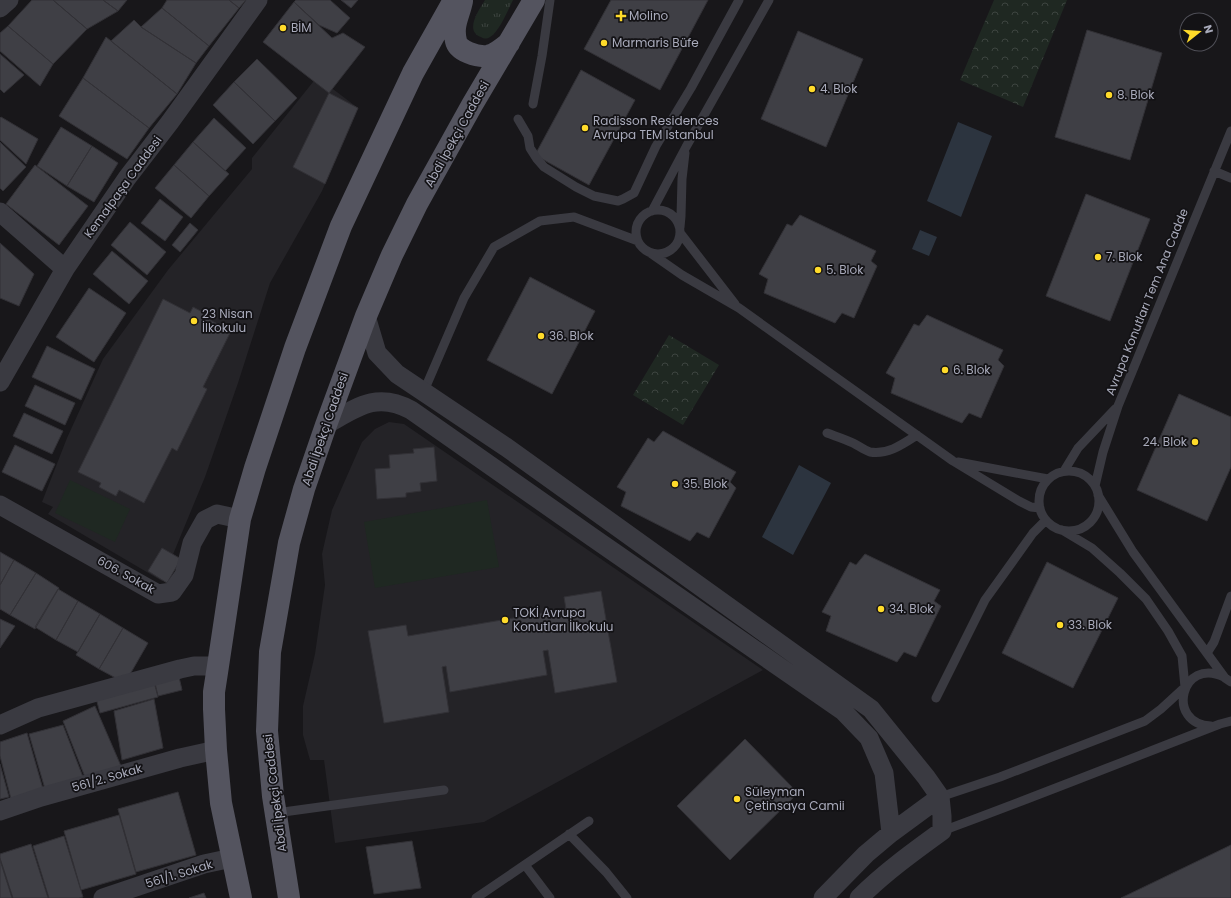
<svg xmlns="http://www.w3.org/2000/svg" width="1231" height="898" font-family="Poppins,sans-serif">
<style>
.built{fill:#242327}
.grass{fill:url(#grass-tufts)}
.forest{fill:url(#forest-crowns)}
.pitch{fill:#1f2822}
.water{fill:#2c343f}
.building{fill:#3f3f45;stroke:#323136}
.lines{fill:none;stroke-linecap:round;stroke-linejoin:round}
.lane{stroke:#3a3a41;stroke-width:9}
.street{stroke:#3a3a41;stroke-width:19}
.primary{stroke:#54545f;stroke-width:22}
.poi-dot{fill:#ffdb2a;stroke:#131215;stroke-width:1.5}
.labels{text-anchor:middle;stroke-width:3.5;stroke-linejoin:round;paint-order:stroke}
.poi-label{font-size:12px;fill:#a9abbb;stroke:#131215;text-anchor:start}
.street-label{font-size:12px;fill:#a9abbb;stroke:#131215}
</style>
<defs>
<pattern id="grass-tufts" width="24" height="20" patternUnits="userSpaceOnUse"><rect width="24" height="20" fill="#1f2822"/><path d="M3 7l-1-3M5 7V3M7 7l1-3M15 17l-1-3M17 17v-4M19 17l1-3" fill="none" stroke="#3d4440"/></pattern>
<pattern id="forest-crowns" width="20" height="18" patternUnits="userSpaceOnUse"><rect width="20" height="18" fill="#1f2822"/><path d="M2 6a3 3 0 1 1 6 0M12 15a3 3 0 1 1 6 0" fill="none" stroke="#3d4440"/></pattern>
</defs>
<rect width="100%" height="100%" fill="#18171a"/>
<!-- built -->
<path class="built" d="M 317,77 L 358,108 L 322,191 L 270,283 L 238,383 L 205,477 L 162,581 L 48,514 L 53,507 L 42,502 L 67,438 L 103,359 L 168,270 L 252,169 L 252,158 Z
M 389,422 L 404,424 L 763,670 L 484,822 L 335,843 L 324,760 L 310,760 L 303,735 L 303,706 L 315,654 L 325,585 L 322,554 L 332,510 L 362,442 L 375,429 Z"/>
<!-- grass -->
<path class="grass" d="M 485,0 L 513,0 C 508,10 499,32 490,37 C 487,39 484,39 481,37 C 464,31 479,10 485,0 Z"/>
<!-- forest -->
<path class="forest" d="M 994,0 L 1067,0 L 1023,107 L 960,80 Z
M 669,335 L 719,365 L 683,425 L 633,395 Z"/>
<!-- pitch -->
<path class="pitch" d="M 70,480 L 130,509 L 115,542 L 55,513 Z
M 487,500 L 499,567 L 375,588 L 364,522 Z"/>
<!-- water -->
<path class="water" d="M 958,122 L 992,136 L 961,217 L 927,201 Z
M 920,230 L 937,237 L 929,256 L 912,249 Z
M 799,465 L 831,483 L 793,555 L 762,537 Z"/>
<!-- building -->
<path class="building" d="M 32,0 L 53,0 L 87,29 L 53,64 L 8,26 Z
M 53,0 L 103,0 L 118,11 L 87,29 Z
M 103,0 L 127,0 L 118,11 Z
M 167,0 L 229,0 L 239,8 L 209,46 L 162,8 Z
M 229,0 L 246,0 L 239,8 Z
M 296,0 L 330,0 L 350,18 L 337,33 L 319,25 L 294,2 Z
M 341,0 L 358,0 L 351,8 Z
M 611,0 L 708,0 L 660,90 L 584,49 Z
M 294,2 L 332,38 L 343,33 L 365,47 L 329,93 L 263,42 Z
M 162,8 L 209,46 L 196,63 L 141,27 Z
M 134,20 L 141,27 L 196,63 L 177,94 L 111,41 Z
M 8,26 L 53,64 L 40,86 L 0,51 L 0,33 Z
M 1087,30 L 1162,53 L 1130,160 L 1055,137 Z
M 798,31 L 863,59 L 826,147 L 761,119 Z
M 106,37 L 177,94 L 149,128 L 83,78 Z
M 0,54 L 24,75 L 4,93 L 0,89 Z
M 257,59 L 297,98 L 275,121 L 234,82 Z
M 581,70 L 635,100 L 589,185 L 535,155 Z
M 83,78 L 149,128 L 127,159 L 59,116 Z
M 234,82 L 275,121 L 253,144 L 213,105 Z
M 329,93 L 358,108 L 325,184 L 293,167 Z
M 1,117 L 38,139 L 26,164 L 0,140 L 0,118 Z
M 214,118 L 246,148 L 225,171 L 193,142 Z
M 61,127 L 92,146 L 67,186 L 37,166 Z
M 0,142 L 26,167 L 3,191 L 0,188 Z
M 193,142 L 229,174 L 209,196 L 174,165 Z
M 92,146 L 118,163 L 94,202 L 67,186 Z
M 35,165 L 88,206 L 59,245 L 6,204 Z
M 174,165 L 209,196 L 191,218 L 155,188 Z
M 1086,194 L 1150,219 L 1110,321 L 1046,296 Z
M 160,199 L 183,217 L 165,241 L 141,223 Z
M 800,215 L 876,251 L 871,261 L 877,266 L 854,318 L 842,313 L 835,323 L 764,293 L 768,279 L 759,274 L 787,224 L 792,226 Z
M 130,222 L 166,252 L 147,275 L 111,245 Z
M 190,223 L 198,230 L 180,252 L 172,245 Z
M 0,243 L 34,274 L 19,306 L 0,298 Z
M 112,251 L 148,281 L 129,304 L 93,274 Z
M 530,277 L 595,311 L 552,394 L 487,360 Z
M 89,288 L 126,313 L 94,362 L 56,337 Z
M 163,299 L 190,313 L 193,307 L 210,316 L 208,319 L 231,331 L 203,387 L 207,389 L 177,451 L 172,448 L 144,503 L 119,490 L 116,496 L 99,487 L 101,483 L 78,472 Z
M 927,315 L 1003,350 L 998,360 L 1004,366 L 981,418 L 969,413 L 962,423 L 891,393 L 895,378 L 886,373 L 914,324 L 919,326 Z
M 47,346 L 95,369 L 81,400 L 32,377 Z
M 35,385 L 75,403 L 65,425 L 25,406 Z
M 1179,394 L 1231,417 L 1231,467 L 1207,521 L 1137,490 Z
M 24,413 L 63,431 L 52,454 L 13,436 Z
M 663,431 L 736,472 L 730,482 L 736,488 L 709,538 L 697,532 L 690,541 L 621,506 L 626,492 L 617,487 L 648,438 L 654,442 Z
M 15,445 L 55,464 L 42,491 L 2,472 Z
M 434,447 L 437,481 L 420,483 L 421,491 L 406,493 L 406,497 L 377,499 L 375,469 L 390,468 L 389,455 L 414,453 L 413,449 Z
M 162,548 L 181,559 L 167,583 L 148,571 Z
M 0,552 L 14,560 L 0,585 Z
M 865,554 L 940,590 L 934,601 L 941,606 L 916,657 L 904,652 L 897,662 L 826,631 L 831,616 L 822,612 L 850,562 L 856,565 Z
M 14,560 L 36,573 L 10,615 L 0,609 L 0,585 Z
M 1047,562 L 1118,598 L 1073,688 L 1002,653 Z
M 36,573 L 59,588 L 35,629 L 10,615 Z
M 58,589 L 78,601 L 56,640 L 35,627 Z
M 601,591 L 617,682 L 555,693 L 548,650 L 543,651 L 547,675 L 450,692 L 446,666 L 442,667 L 449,712 L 384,723 L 368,631 L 406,625 L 408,636 L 566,609 L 564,597 Z
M 78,601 L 100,614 L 78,652 L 56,640 Z
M 100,614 L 123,628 L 99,669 L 76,655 Z
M 0,619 L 15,626 L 0,648 Z
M 123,628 L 148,643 L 125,683 L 99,669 Z
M 179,677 L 182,690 L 158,696 L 155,683 Z
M 154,682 L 158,697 L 100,713 L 96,698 Z
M 154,699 L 163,748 L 122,760 L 114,711 Z
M 95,706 L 121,766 L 85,777 L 63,721 Z
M 63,725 L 83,777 L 45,789 L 29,734 Z
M 27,733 L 43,789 L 11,799 L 0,756 L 0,742 Z
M 745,739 L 798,793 L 730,860 L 677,806 Z
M 0,764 L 9,797 L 0,799 Z
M 178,792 L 196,855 L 136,872 L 118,809 Z
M 119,815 L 136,874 L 81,890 L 64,831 Z
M 64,836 L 83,897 L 79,898 L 49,898 L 33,846 Z
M 412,841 L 421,888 L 374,894 L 366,847 Z
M 31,844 L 48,898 L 13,898 L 0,858 L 0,854 Z
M 1231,845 L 1231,898 L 1121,898 Z
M 0,860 L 12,898 L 0,898 Z
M 204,893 L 206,898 L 189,898 Z"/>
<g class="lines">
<!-- lane -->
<path class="lane" d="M 533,104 L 542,56 L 550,0
M 518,119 L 528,136 L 530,148 L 537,159 L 544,167 L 576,187 L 594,196 L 618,201 L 623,199 L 634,193 L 656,146 L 691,88 L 739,0
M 1214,171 L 1231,178
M636 232a22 22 0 1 1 44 0a22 22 0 1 1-44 0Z
M 652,211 L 686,147 L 769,0
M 680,227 L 681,216 L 682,179 L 685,153
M 681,234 L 735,304
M 649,252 L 682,275 L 739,308 L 953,461 L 1019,501 L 1031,507 L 1040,508
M 424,391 L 464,298 L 494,247 L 540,221 L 574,217 L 638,241
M 827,433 C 835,436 845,439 853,443 C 859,446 864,450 870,452 C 888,455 903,444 917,435
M 958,462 L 1048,479
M 1064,471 L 1078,448 L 1115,409
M1039 501a30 30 0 1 1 60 0a30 30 0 1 1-60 0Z
M 1095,486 L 1103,452 L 1118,406 L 1231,131
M 1098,495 L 1133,552 L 1225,678 L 1231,682
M 1207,653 L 1214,642 L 1231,596
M 936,698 L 985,600 L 1033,533 L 1046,520
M 1211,726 C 1165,724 1181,656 1224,677
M 940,797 L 1000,777 L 1145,721 L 1161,709 L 1185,687 L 1182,656 L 1168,631 L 1146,599 L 1120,573 L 1092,548 L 1062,530
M 276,813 L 444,790
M 942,831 C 1035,797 1127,760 1220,724 L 1231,721
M 569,834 L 606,872 L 627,898
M 525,865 L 550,898
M 476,898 L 589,821"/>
<!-- street -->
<path class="street" d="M 0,8 L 9,0
M 0,212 L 65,269
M 366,316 L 377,353 L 397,374 L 506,447 L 871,709 L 926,777 L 940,797 L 942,816 L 942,831 C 913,852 884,873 859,898
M 0,382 L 65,269 L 127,178 L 170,122 L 258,0
M 326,425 C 356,408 376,391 411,410 L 592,537 L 843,711 L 869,738 L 884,773 L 891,833 L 866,854 L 823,898
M 0,505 L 158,594 L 172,592 L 184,575 L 192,543 L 205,520 L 217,514 L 240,519
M 0,725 L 38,708 L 180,669 L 194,666 L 218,666
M 0,811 L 41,797 L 180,758 L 216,750
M 891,833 L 940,797
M 103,898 L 204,864 L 232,858"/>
<!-- primary -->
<path class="primary" d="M 462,1 C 459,16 452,25 456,41 C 458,51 477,57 487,56 C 495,55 503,48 509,43
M 241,898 L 221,803 L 216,750 L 214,709 L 214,692 L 218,666 L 240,519 L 255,468 L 295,348 L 341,226 L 413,73 L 454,0
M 289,898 L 273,796 L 267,731 L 270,652 L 289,543 L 304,489 L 326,425 L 366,316 L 392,255 L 417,204 L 472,105 L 534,0"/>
</g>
<!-- markers -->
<g class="poi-dot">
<path d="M619 10h4v4h4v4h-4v4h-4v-4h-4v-4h4z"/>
<circle cx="283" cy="28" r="4"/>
<circle cx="604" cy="43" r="4"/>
<circle cx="812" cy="89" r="4"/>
<circle cx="1109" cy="95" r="4"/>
<circle cx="585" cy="128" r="4"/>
<circle cx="1098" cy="257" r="4"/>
<circle cx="818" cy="270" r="4"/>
<circle cx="194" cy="321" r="4"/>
<circle cx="541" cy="336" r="4"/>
<circle cx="945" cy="370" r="4"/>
<circle cx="1195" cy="442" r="4"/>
<circle cx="675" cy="484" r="4"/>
<circle cx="881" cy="609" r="4"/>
<circle cx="505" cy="620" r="4"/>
<circle cx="1060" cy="625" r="4"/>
<circle cx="737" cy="799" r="4"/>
</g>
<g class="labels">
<!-- poi labels -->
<g class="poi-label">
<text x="629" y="20">Molino</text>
<text x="291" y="32">BİM</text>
<text x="612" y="47">Marmaris Büfe</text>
<text x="820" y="93">4. Blok</text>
<text x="1117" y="99">8. Blok</text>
<text x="593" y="125">Radisson Residences<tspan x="593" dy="14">Avrupa TEM Istanbul</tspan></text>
<text x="1106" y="261">7. Blok</text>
<text x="826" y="274">5. Blok</text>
<text x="202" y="318">23 Nisan<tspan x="202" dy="14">İlkokulu</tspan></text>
<text x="549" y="340">36. Blok</text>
<text x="953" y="374">6. Blok</text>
<text x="1187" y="446" text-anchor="end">24. Blok</text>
<text x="683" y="488">35. Blok</text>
<text x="889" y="613">34. Blok</text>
<text x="513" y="617">TOKİ Avrupa<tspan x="513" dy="14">Konutları İlkokulu</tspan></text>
<text x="1068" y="629">33. Blok</text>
<text x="745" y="796">Süleyman<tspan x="745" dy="14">Çetinsaya Camii</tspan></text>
</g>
<!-- street labels -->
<g class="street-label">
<text transform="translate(457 134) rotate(-61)" y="4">Abdi İpekçi Caddesi</text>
<text transform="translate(123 187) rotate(-54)" y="4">Kemalpaşa Caddesi</text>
<text transform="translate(1147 302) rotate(-68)" y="4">Avrupa Konutları Tem Ana Cadde</text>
<text transform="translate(325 429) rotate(-71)" y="4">Abdi İpekçi Caddesi</text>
<text transform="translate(126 575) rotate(29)" y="4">606. Sokak</text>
<text transform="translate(107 778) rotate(-16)" y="4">561/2. Sokak</text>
<text transform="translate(275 793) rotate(-97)" y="4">Abdi İpekçi Caddesi</text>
<text transform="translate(179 874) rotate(-17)" y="4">561/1. Sokak</text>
</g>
</g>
<!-- north arrow -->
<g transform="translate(1199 32) rotate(73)"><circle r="19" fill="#131215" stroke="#4f4f57"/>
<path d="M0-3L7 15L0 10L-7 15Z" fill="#ffdb2a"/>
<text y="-6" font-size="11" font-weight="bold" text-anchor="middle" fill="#a9abbb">N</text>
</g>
</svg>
